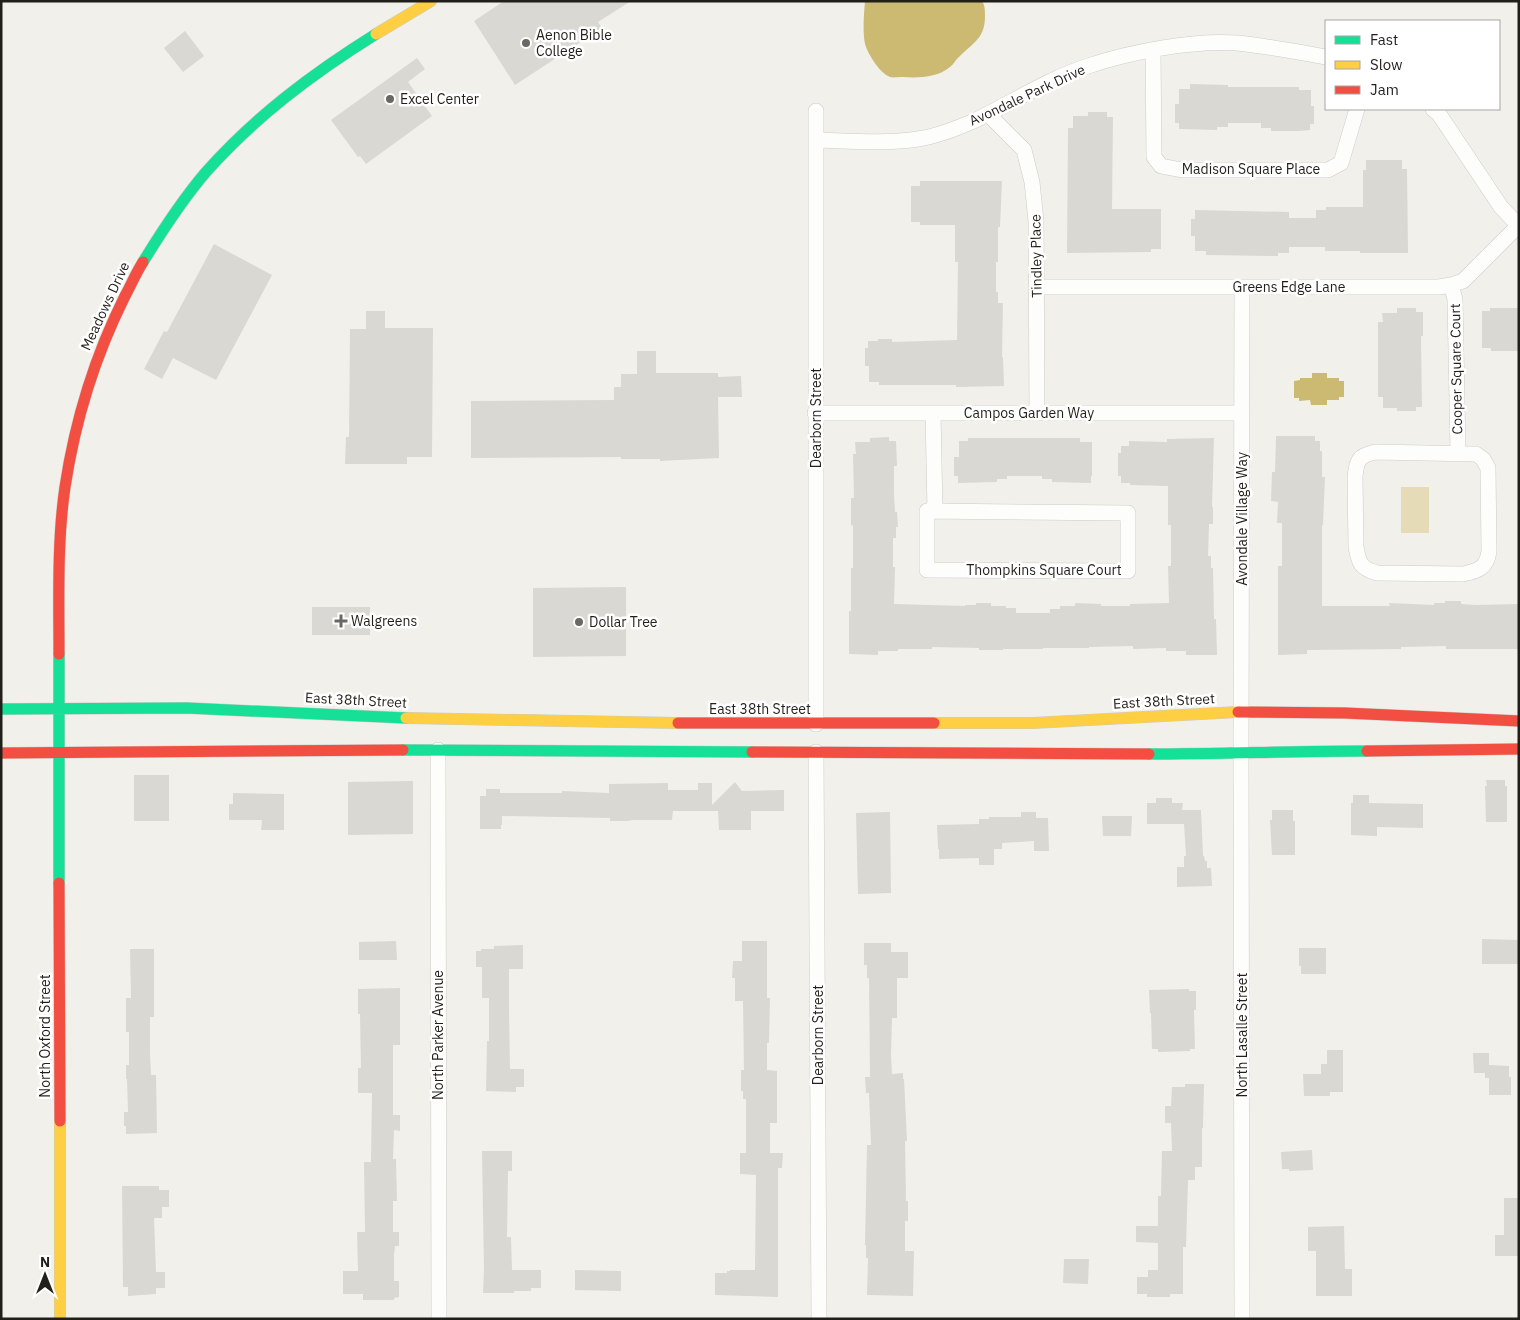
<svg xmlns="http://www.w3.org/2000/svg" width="1520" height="1320" font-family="'IBM Plex Sans',sans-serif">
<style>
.green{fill:#e5dbb7}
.water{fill:#ccba72}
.building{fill:#dad8d3}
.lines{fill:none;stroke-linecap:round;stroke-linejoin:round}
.street-casing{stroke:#cdcbc6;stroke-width:16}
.fast-casing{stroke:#cdcbc6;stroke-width:12}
.slow-casing{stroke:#cdcbc6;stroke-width:12}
.jam-casing{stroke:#cdcbc6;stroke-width:12}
.street{stroke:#fdfdfc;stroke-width:15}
.fast{stroke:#16e098;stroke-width:11}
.slow{stroke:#ffcf43;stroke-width:11}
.jam{stroke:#f24e42;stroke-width:11}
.poi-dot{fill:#6a6863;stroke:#fff;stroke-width:2}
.labels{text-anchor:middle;stroke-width:5;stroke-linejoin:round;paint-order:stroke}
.poi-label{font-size:14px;fill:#201f1a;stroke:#fff;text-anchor:start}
.street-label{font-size:14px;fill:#201f1a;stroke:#fff}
</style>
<rect width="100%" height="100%" fill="#f2f0ea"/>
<!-- green -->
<path class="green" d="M 1401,487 L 1429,487 L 1429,533 L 1401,533 Z"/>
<!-- water -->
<path class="water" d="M 865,1 L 982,1 C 985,6 985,10 985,16 C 985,38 974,42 960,56 C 956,59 954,64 950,67 C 937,78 918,78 902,77 C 899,77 893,78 890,77 C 880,73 870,57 866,47 C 862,36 864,13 865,1 Z
M 1312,373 L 1327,373 L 1327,378 L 1339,378 L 1339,381 L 1344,381 L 1344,397 L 1339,397 L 1339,400 L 1327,400 L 1327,405 L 1311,405 L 1310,400 L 1299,401 L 1299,398 L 1294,398 L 1294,381 L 1300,380 L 1300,378 L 1312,378 Z"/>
<!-- building -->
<path class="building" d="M 504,1 L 631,1 L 598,22 L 602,28 L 515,85 L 474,21 Z
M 185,31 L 204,56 L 183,72 L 164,48 Z
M 417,58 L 425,69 L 408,82 L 432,116 L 366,164 L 360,156 L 358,157 L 331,120 Z
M 1190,84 L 1228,85 L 1228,87 L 1299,87 L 1299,90 L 1311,90 L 1311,106 L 1314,106 L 1314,124 L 1310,124 L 1310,130 L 1299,131 L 1271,131 L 1271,128 L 1261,128 L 1261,123 L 1228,123 L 1228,127 L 1217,127 L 1217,130 L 1179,129 L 1179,123 L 1175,123 L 1175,104 L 1179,104 L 1179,89 L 1190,89 Z
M 1088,112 L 1107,112 L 1107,117 L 1113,117 L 1112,209 L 1161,209 L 1161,249 L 1151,249 L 1151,252 L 1067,253 L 1068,128 L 1073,128 L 1073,116 L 1088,116 Z
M 1366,160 L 1402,160 L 1402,169 L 1407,169 L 1408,253 L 1360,253 L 1360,251 L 1325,251 L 1325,247 L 1289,247 L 1289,253 L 1278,253 L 1278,256 L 1206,255 L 1206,251 L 1195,251 L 1195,236 L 1191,236 L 1191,219 L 1195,219 L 1195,210 L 1289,212 L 1289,218 L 1316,218 L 1316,210 L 1326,210 L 1326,207 L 1363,207 L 1363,170 L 1366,170 Z
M 920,181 L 1002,181 L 1000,227 L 998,227 L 998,262 L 996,262 L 996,292 L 998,292 L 998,303 L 1003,303 L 1002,357 L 1003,357 L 1004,386 L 956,387 L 956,385 L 879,385 L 879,382 L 869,382 L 869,366 L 865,366 L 865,348 L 868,348 L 868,341 L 878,341 L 878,339 L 892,339 L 892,342 L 957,340 L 958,262 L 955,262 L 955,225 L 920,225 L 920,222 L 911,222 L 911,186 L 920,186 Z
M 214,244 L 272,275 L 216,380 L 173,358 L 162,379 L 144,369 L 164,331 L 167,332 Z
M 1397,308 L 1416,308 L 1416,312 L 1423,312 L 1423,336 L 1421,336 L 1422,407 L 1416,407 L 1416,411 L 1397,411 L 1397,408 L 1383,408 L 1383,397 L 1378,397 L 1378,322 L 1383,322 L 1382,313 L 1397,313 Z
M 1490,308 L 1519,308 L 1519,351 L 1491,351 L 1491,348 L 1482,348 L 1482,311 L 1490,311 Z
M 366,311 L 385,311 L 385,328 L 433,328 L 432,457 L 407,457 L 407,464 L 345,464 L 346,437 L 349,437 L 350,329 L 366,329 Z
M 637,351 L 656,351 L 656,373 L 718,373 L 718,377 L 741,376 L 742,397 L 718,397 L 719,458 L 660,461 L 660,459 L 621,459 L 621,457 L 471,458 L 471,401 L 614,400 L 614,387 L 621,387 L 621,374 L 637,374 Z
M 1276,436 L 1315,436 L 1315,441 L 1320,441 L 1320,451 L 1322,451 L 1322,477 L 1325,477 L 1323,525 L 1322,525 L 1322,606 L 1390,606 L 1389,603 L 1434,605 L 1434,603 L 1445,603 L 1445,601 L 1461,601 L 1461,604 L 1476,605 L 1519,604 L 1519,649 L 1446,649 L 1446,646 L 1401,647 L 1401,649 L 1307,650 L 1307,654 L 1278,655 L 1278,566 L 1282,566 L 1282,523 L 1277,523 L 1278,502 L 1271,501 L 1272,472 L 1275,472 Z
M 889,437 L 889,441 L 896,441 L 897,466 L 894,466 L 894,495 L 895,512 L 897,512 L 898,527 L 896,527 L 896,538 L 893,538 L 893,567 L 895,567 L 894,604 L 965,606 L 965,605 L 976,605 L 976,603 L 991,603 L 991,606 L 1006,606 L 1006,608 L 1016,608 L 1016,613 L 1050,613 L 1050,609 L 1060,609 L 1060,606 L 1075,606 L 1075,603 L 1101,604 L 1101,606 L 1130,606 L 1130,604 L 1169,603 L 1168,566 L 1171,566 L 1171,525 L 1168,525 L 1168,486 L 1130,485 L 1130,483 L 1121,483 L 1121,476 L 1118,476 L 1118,453 L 1121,453 L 1121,446 L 1129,446 L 1129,441 L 1167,442 L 1167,439 L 1214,438 L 1212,507 L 1213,507 L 1213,524 L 1209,524 L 1208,556 L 1211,556 L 1211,568 L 1213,568 L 1214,619 L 1216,619 L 1217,655 L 1186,655 L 1186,651 L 1166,651 L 1166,648 L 1133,649 L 1133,646 L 1089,647 L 1089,648 L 1043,648 L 1043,649 L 1003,649 L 1003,650 L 979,650 L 979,648 L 932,647 L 932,649 L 898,649 L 898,651 L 878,651 L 878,655 L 849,654 L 849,611 L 851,611 L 851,568 L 853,568 L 853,525 L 851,526 L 851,498 L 854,498 L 853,454 L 856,454 L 855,442 L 870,442 L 870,438 Z
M 968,438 L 1080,438 L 1080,442 L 1092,442 L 1092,476 L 1091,476 L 1091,483 L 1052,482 L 1052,479 L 1042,479 L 1042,476 L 1007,476 L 1007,479 L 997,479 L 997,482 L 958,483 L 958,476 L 954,476 L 954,457 L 959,457 L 959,441 L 968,441 Z
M 626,587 L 626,656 L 533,657 L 533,588 Z
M 312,607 L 370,607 L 370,635 L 312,635 Z
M 134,775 L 169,775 L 169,821 L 134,821 Z
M 1486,780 L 1505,780 L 1505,786 L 1507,786 L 1507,822 L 1486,822 L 1485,786 L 1487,786 Z
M 413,781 L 413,834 L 348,835 L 348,782 Z
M 735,782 L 742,791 L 784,790 L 784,811 L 751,811 L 751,830 L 719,830 L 718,811 L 673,811 L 672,820 L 632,820 L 628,821 L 610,821 L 610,818 L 502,816 L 502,825 L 501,825 L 501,829 L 480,829 L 480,796 L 486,796 L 486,789 L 500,789 L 500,793 L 562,793 L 562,791 L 609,793 L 609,784 L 668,783 L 668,790 L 698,790 L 698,783 L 712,783 L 712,805 Z
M 233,793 L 284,794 L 284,830 L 261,830 L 262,820 L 229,820 L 229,804 L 233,804 Z
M 1353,795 L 1369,795 L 1369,803 L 1423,804 L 1423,828 L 1377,827 L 1377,836 L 1351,835 L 1351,803 L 1353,803 Z
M 1156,798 L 1172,798 L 1172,803 L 1183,803 L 1182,810 L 1201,810 L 1203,856 L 1204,856 L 1205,861 L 1207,861 L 1207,868 L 1211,868 L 1212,886 L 1177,887 L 1177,867 L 1184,867 L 1184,856 L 1186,856 L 1184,824 L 1147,824 L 1147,803 L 1156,803 Z
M 1272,810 L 1293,810 L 1293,821 L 1295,821 L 1295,855 L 1272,855 L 1270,820 L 1272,820 Z
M 890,812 L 891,893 L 858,894 L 856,813 Z
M 1021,812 L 1036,812 L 1036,818 L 1048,818 L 1049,851 L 1034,851 L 1034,841 L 1002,843 L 1002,849 L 994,849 L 994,865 L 979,865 L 979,858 L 939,859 L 939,849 L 938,849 L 937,825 L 979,824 L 979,819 L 989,819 L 989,817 L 1021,817 Z
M 1102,816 L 1132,816 L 1131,836 L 1103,836 Z
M 1482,939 L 1519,940 L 1519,964 L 1482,964 Z
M 396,941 L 397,960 L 359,960 L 359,942 Z
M 742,941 L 767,941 L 767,998 L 770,998 L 769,1043 L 767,1043 L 767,1070 L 777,1071 L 777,1123 L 770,1123 L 770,1153 L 783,1153 L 782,1168 L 778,1168 L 778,1297 L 715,1295 L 715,1273 L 727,1273 L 727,1271 L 730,1271 L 730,1270 L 755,1270 L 756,1175 L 740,1174 L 740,1153 L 746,1153 L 746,1099 L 743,1099 L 743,1091 L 741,1091 L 741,1070 L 744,1070 L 743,1001 L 735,1001 L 735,978 L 732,978 L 733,961 L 742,961 Z
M 864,943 L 891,943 L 891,952 L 908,952 L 908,978 L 897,978 L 897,1018 L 892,1018 L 891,1055 L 892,1074 L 903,1073 L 903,1079 L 904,1079 L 907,1141 L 905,1141 L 906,1201 L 908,1201 L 908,1221 L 905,1221 L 905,1251 L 914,1251 L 913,1296 L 867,1295 L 868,1258 L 866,1258 L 866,1245 L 865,1245 L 867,1145 L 871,1145 L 869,1093 L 866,1093 L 865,1077 L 870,1077 L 869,978 L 867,978 L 867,965 L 864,965 Z
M 523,945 L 523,969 L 509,969 L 509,1008 L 510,1069 L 524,1069 L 524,1087 L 516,1087 L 516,1092 L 486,1091 L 487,1041 L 489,1041 L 489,998 L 482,998 L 482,967 L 476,967 L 476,951 L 481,951 L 481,949 L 494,949 L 494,946 Z
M 1299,948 L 1326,948 L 1326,974 L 1301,974 L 1301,966 L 1299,966 Z
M 130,949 L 154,949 L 154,1017 L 150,1017 L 150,1054 L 151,1075 L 156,1075 L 157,1133 L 126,1134 L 126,1126 L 124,1126 L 124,1112 L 128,1112 L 127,1079 L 126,1079 L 126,1065 L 129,1065 L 129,1032 L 126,1032 L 126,998 L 131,998 Z
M 400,988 L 400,1045 L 393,1045 L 393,1115 L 400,1115 L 400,1131 L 394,1130 L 393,1159 L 396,1159 L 397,1201 L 393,1201 L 393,1232 L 399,1232 L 399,1246 L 395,1246 L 394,1255 L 394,1281 L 399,1281 L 399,1297 L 394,1298 L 394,1300 L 363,1300 L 363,1294 L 343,1294 L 343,1271 L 358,1271 L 357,1232 L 365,1232 L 364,1162 L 371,1162 L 372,1093 L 358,1093 L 358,1068 L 361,1068 L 360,1014 L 358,1014 L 358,989 Z
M 1189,989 L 1189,991 L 1196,991 L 1196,1010 L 1194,1010 L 1195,1049 L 1190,1049 L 1190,1051 L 1158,1052 L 1158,1049 L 1152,1049 L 1151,1013 L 1150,1013 L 1149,990 Z
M 1327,1050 L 1343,1050 L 1343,1092 L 1330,1092 L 1330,1096 L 1304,1096 L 1303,1074 L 1321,1074 L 1321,1064 L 1327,1064 Z
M 1473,1053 L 1489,1053 L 1489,1065 L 1509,1066 L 1509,1077 L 1511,1077 L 1511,1095 L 1489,1095 L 1489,1078 L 1485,1078 L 1485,1073 L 1474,1073 Z
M 1185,1084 L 1204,1084 L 1203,1128 L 1202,1128 L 1202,1167 L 1195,1167 L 1195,1180 L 1188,1180 L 1186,1247 L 1183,1247 L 1183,1294 L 1170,1294 L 1170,1297 L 1147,1297 L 1147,1294 L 1137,1294 L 1137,1277 L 1148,1277 L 1148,1270 L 1158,1270 L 1158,1243 L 1136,1242 L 1136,1226 L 1158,1226 L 1158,1196 L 1161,1196 L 1162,1151 L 1172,1151 L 1171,1123 L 1165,1123 L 1165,1106 L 1171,1106 L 1172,1087 L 1185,1087 Z
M 1312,1150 L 1313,1170 L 1289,1171 L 1289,1169 L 1282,1169 L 1281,1152 Z
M 482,1151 L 512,1151 L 512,1171 L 508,1171 L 507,1237 L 511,1237 L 512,1270 L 541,1270 L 541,1288 L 531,1288 L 531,1291 L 514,1291 L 514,1293 L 483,1293 L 484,1270 Z
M 122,1186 L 159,1186 L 159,1190 L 169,1190 L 169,1207 L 162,1207 L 162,1218 L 154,1218 L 156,1272 L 165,1272 L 165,1288 L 156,1288 L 156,1294 L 128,1296 L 128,1287 L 123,1287 Z
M 1504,1198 L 1519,1198 L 1519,1256 L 1495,1256 L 1495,1235 L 1504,1235 Z
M 1344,1226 L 1345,1269 L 1352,1269 L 1352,1296 L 1316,1296 L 1316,1251 L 1308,1251 L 1308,1227 Z
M 1064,1259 L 1089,1259 L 1088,1284 L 1063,1283 Z
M 575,1270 L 621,1271 L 621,1291 L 575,1290 Z"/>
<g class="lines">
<!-- street casing -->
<g class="street-casing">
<path id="street" d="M 1153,50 L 1154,157 L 1161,166 L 1182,170 L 1328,170 L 1341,163 L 1357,109
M 1433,109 L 1439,114 L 1501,207 L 1519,226
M 988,114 L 1024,150 L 1032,182 L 1036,221 L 1037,413
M 816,140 C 850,141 885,144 918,139 C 937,136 958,128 976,120 C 1013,102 1048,79 1088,66 C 1130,52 1192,40 1237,43 C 1267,46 1297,52 1326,57
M 1451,285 L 1455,299 L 1458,452
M 1036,287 L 1439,287 L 1451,285 L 1463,281 L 1518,226
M 815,413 L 1242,413
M 933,413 L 935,511
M 1375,452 L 1476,454 L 1483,459 L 1488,468 L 1489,551 C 1487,568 1478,571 1463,574 L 1377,573 C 1360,568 1359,563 1356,547 L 1355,476 C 1357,459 1359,456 1375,452 Z
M 927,511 L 1128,513 L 1128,571 L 927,570 Z
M 816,724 L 816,111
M 438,750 L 439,1319
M 816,752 L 819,1319
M 1242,1319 L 1241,752 L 1242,287"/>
</g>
<!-- fast casing -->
<g class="fast-casing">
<path id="fast" d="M 143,262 C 162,231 182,200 206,172 C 256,116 312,74 376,34
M 59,654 L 59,883
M 1,709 L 187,708 L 406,718
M 403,750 L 752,752
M 1149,754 C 1221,754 1294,751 1367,751"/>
</g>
<!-- slow casing -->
<g class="slow-casing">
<path id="slow" d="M 376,34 L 431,1
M 406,718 L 678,723
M 934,723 L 1033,723 L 1238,712
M 60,1121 L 60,1319"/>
</g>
<!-- jam casing -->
<g class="jam-casing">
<path id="jam" d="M 59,654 C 59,599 57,542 65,487 C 75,421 95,356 125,296 C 131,285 136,273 143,262
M 1238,712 L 1345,713 L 1519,721
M 678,723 L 934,723
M 1367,751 L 1519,749
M 752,752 L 1149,754
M 1,753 L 403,750
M 59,883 L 60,1121"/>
</g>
<!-- street -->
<use href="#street" class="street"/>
<!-- fast -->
<use href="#fast" class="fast"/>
<!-- slow -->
<use href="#slow" class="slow"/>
<!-- jam -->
<use href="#jam" class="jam"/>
</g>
<!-- markers -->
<g class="poi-dot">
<circle cx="526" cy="43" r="5"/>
<circle cx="390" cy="99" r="5"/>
<path d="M338.5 613.5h5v5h5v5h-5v5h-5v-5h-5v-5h5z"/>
<circle cx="579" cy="622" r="5"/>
</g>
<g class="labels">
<!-- poi labels -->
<g class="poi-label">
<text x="536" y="40">Aenon Bible<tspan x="536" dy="16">College</tspan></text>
<text x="400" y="104">Excel Center</text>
<text x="351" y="626">Walgreens</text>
<text x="589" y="627">Dollar Tree</text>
</g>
<!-- street labels -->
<g class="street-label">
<text transform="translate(1027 95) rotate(-25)" y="5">Avondale Park Drive</text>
<text x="1251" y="174">Madison Square Place</text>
<text transform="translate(1036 256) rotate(-91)" y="5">Tindley Place</text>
<text x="1289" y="292">Greens Edge Lane</text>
<text transform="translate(105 306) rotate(-65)" y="5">Meadows Drive</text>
<text transform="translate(1456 369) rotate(-91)" y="5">Cooper Square Court</text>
<text x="1029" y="418">Campos Garden Way</text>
<text transform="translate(816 418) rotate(-90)" y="5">Dearborn Street</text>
<text transform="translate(1242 519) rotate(-90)" y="5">Avondale Village Way</text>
<text x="1044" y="575">Thompkins Square Court</text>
<text transform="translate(356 700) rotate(3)" y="5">East 38th Street</text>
<text transform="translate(1164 701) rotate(-3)" y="5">East 38th Street</text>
<text x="760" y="714">East 38th Street</text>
<text transform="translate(438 1035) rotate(-90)" y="5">North Parker Avenue</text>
<text transform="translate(818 1035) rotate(-90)" y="5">Dearborn Street</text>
<text transform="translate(1242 1035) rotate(-90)" y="5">North Lasalle Street</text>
<text transform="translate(45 1036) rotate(-90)" y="5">North Oxford Street</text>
</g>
</g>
<!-- border -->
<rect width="1520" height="1320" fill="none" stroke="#201f1a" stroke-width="5"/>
<!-- legend -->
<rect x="1325" y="20" width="175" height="90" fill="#ffffff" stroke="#a6a5a3"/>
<rect x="1335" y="36" width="25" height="8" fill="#16e098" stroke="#a6a5a3"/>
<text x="1370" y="45" font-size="15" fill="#201f1a">Fast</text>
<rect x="1335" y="61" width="25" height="8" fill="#ffcf43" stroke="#a6a5a3"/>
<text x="1370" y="70" font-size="15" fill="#201f1a">Slow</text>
<rect x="1335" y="86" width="25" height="8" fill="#f24e42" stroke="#a6a5a3"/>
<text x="1370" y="95" font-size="15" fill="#201f1a">Jam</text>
<!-- north arrow -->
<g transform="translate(45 1275)" stroke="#ffffff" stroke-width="4" paint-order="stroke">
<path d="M0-4L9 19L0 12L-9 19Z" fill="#201f1a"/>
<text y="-8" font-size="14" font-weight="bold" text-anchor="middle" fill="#201f1a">N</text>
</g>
</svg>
